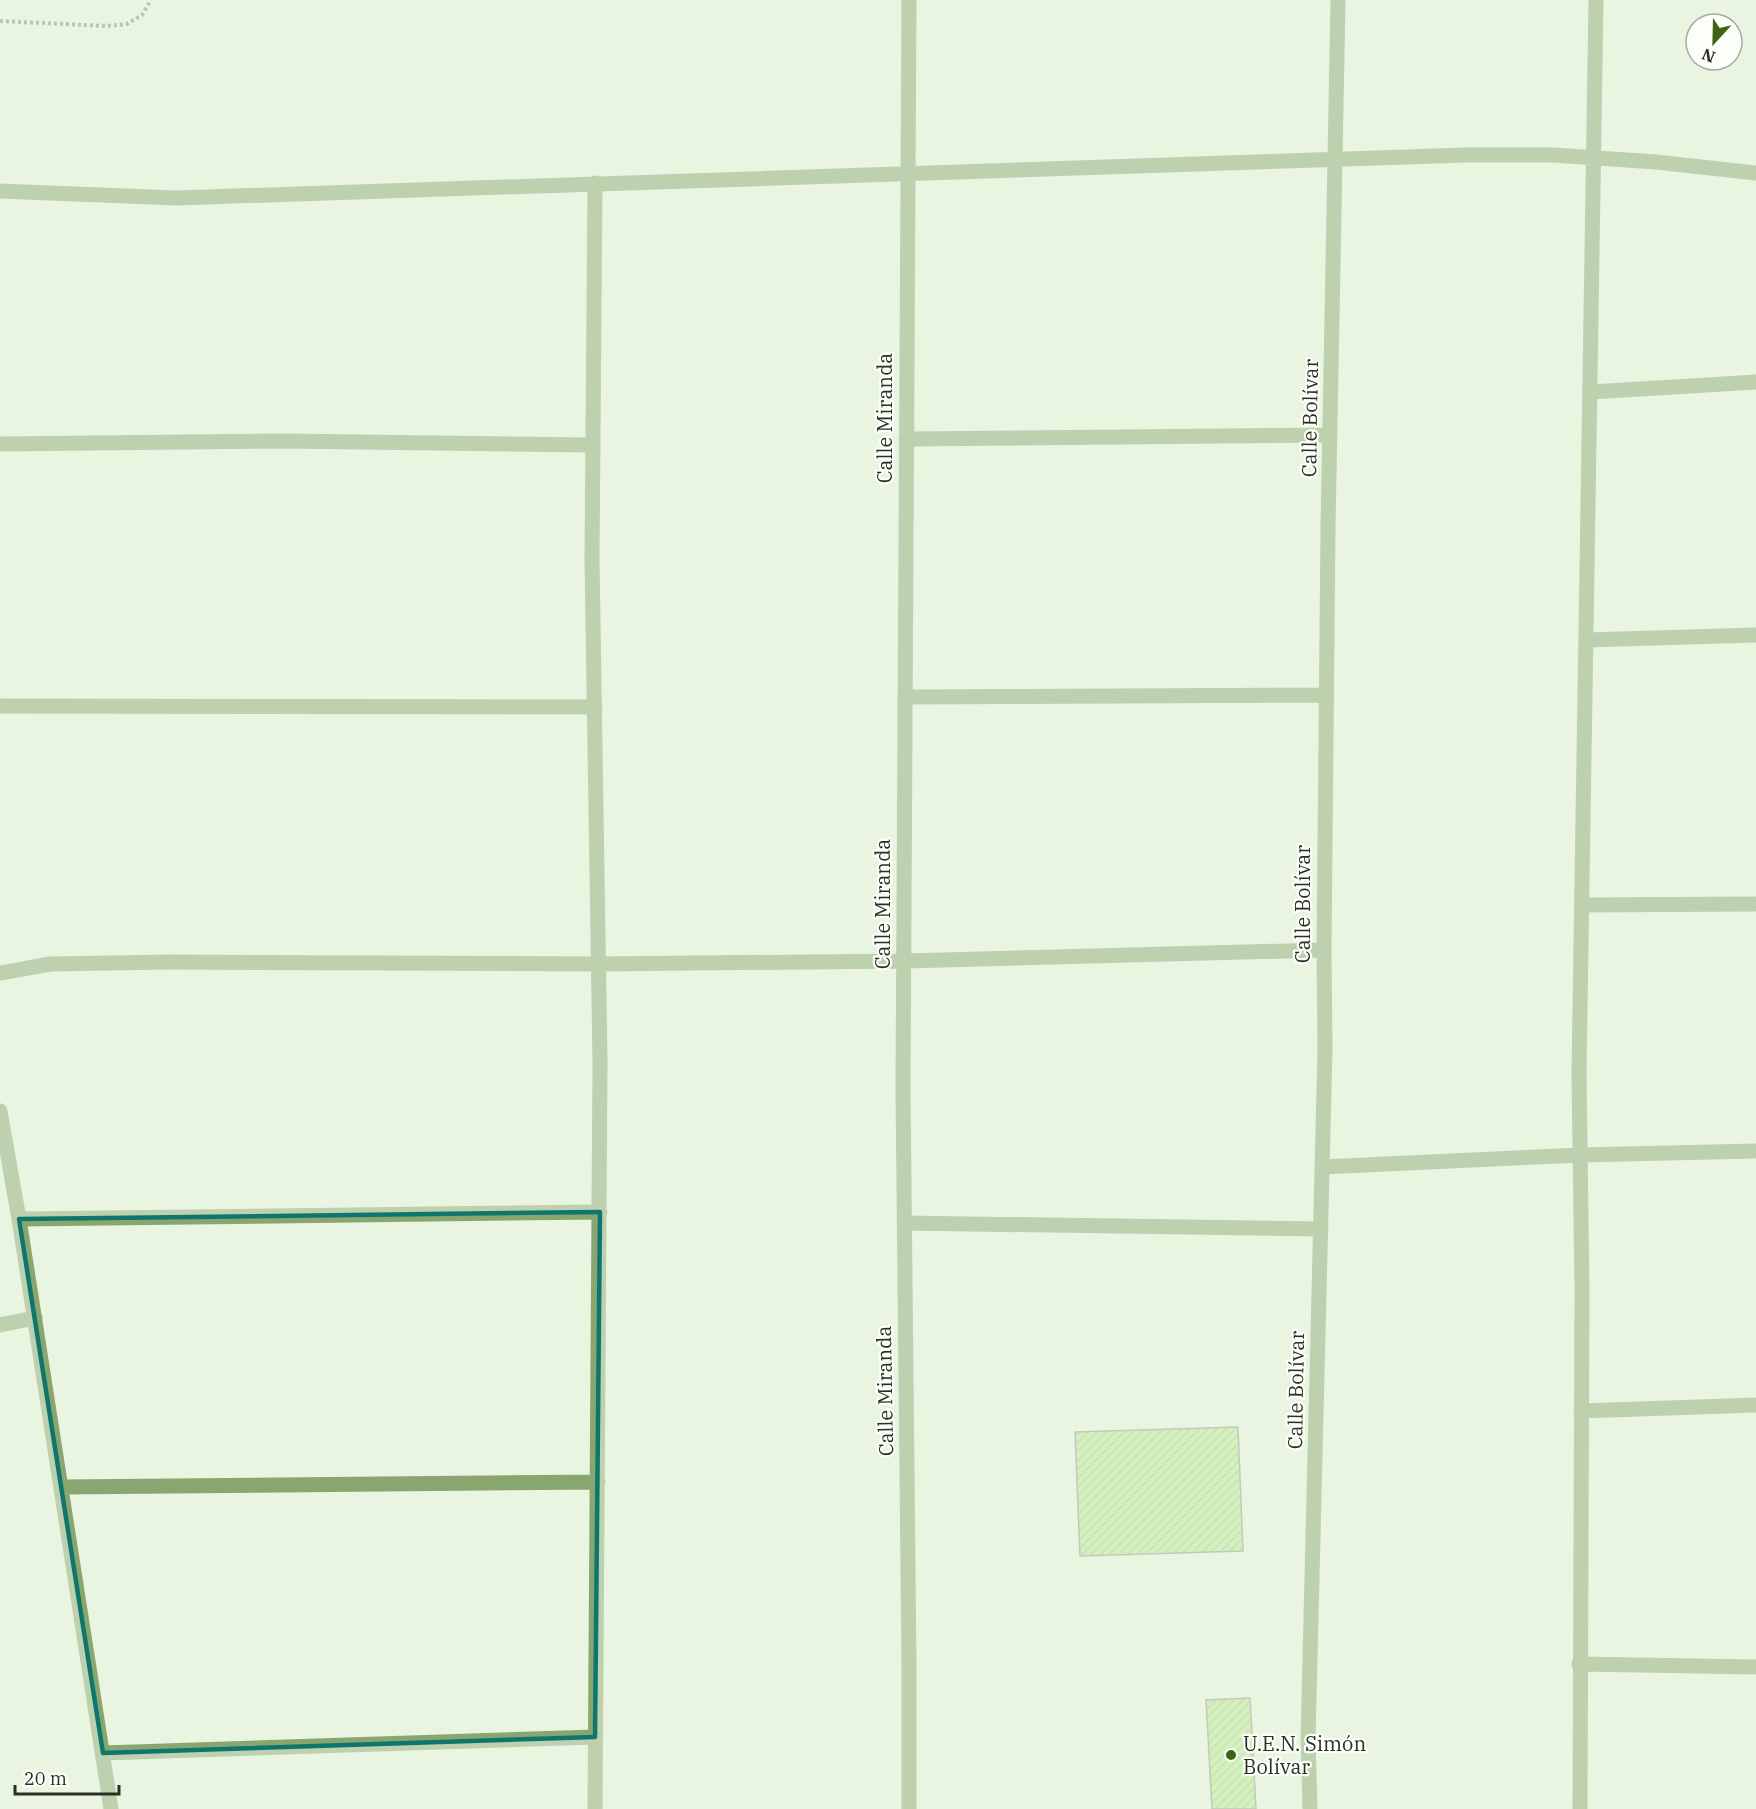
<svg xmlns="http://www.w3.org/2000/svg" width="1756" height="1809" font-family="'IBM Plex Serif',serif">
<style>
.building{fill:url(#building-hatch);stroke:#909a88;stroke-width:1.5}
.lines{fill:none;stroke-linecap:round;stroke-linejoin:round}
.path{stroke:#848b7e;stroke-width:4;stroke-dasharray:3 3;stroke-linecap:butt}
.minor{stroke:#89a670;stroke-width:15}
.marked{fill:none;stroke:#0f766e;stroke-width:4.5;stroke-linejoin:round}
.poi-dot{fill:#406219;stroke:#fbfff7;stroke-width:2}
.labels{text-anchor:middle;stroke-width:4.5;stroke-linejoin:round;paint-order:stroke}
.street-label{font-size:20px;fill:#2a2e26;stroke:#fbfff7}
.poi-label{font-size:20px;fill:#2a2e26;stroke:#fbfff7;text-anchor:start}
</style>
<defs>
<pattern id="building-hatch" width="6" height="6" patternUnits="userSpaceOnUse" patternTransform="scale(1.5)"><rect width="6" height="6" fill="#bcea94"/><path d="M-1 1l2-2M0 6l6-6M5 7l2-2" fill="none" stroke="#a2c97f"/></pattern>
</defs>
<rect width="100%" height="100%" fill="#e9f4e1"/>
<!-- building -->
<path class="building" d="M 1238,1427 L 1243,1551 L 1080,1556 L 1075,1432 Z
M 1250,1698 L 1256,1809 L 1212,1809 L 1206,1700 Z"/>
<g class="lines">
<!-- path -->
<path class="path" d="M 0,21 L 106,26 L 127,24 L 142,15 L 151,0"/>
<!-- minor -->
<path class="minor" d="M 909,0 L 903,1089 L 909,1665 L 909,1809
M 0,191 L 176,198 L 1465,155 L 1553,155 L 1656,162 L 1756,173
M 1591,392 L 1756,382
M 906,439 L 1330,435
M 0,444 L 285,441 L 593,445
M 1586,640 L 1756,635
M 905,697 L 1327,695
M 0,706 L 595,707
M 1582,905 L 1756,904
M 0,973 L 50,964 L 169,962 L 598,964 L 904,961 L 1324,950
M 0,1111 L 19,1219 L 111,1809
M 1322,1167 L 1580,1155 L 1756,1151
M 19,1219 L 600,1212
M 904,1223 L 1321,1229
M 0,1325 L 35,1318
M 1581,1411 L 1756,1405
M 61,1487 L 598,1482
M 1579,1664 L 1756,1667
M 103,1753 L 595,1737
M 595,1809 L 600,1063 L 592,559 L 595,183
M 1310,1809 L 1308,1740 L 1325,1049 L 1324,950 L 1328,528 L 1338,0
M 1580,1809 L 1582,1289 L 1579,1072 L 1596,0"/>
</g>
<!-- marked area -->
<path d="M0 0H1756V1809H0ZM 600,1212 L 595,1737 L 103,1753 L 19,1219 Z" fill="#e9f4e1" fill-opacity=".55" fill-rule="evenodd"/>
<path class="marked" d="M 600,1212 L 595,1737 L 103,1753 L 19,1219 Z"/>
<!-- markers -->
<circle class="poi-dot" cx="1231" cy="1755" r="6"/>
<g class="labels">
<!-- street labels -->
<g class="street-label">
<text transform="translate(885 418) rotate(-90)" y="7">Calle Miranda</text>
<text transform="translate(1310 418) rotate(-89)" y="7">Calle Bolívar</text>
<text transform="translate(883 904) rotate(-90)" y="7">Calle Miranda</text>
<text transform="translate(1303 904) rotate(-90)" y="7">Calle Bolívar</text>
<text transform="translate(1296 1390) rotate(-89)" y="7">Calle Bolívar</text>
<text transform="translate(885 1391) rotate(-91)" y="7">Calle Miranda</text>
</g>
<!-- poi labels -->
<g class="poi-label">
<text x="1243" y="1751">U.E.N. Simón<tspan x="1243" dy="23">Bolívar</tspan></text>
</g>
</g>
<!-- north arrow -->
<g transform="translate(1714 42) rotate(202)"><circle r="28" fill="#fbfff7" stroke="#a7aba3" stroke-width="1.5"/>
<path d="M0-4.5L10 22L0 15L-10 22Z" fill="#406219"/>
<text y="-9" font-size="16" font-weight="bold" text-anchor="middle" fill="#2a2e26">N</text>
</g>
<!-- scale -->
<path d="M15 1785v9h104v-9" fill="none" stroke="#2a2e26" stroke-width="3"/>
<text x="24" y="1785" font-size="18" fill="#2a2e26" stroke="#fbfff7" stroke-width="4.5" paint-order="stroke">20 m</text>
</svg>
